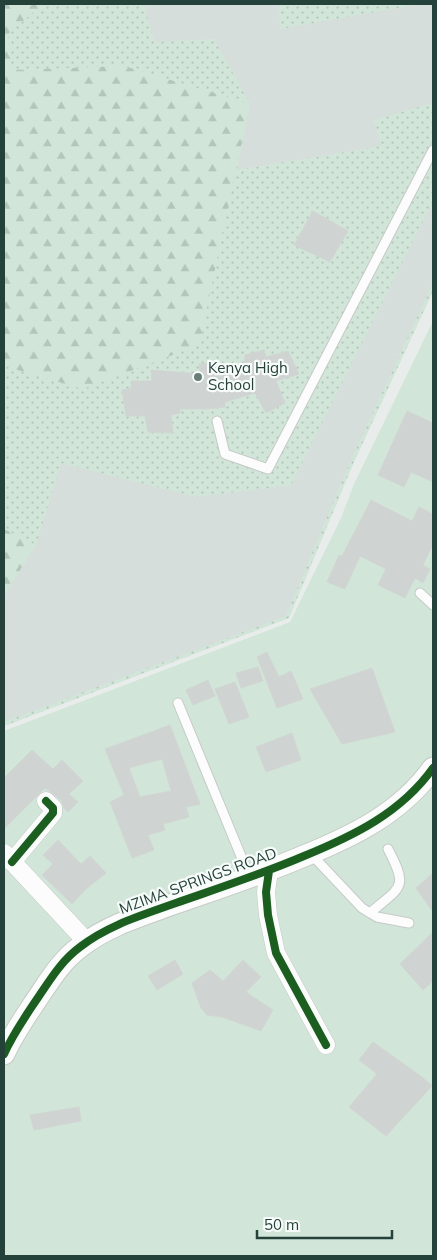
<svg xmlns="http://www.w3.org/2000/svg" width="437" height="1260" font-family="Mulish,sans-serif">
<style>
.built{fill:#d6dedb}
.grass{fill:url(#grass-dots)}
.forest{fill:url(#forest-firs)}
.garden{fill:#d1e6d8}
.building{fill:#cfd4d2;stroke:#d1d6d4;fill-rule:evenodd}
.lines{fill:none;stroke-linecap:round;stroke-linejoin:round}
.service-casing{stroke:#c5cac8;stroke-width:11}
.minor-casing{stroke:#c5cac8;stroke-width:19}
.tertiary-casing{stroke:#c5cac8;stroke-width:23}
.service{stroke:#fcfcfc;stroke-width:9}
.minor{stroke:#fcfcfc;stroke-width:18}
.tertiary{stroke:#fcfcfc;stroke-width:21}
.cycleway-casing{stroke:#f7fbf9;stroke-width:11}
.cycleway{stroke:#1b5e20;stroke-width:8}
.poi-dot{fill:#697e78;stroke:#f7fbf9;stroke-width:2}
.labels{text-anchor:middle;stroke-width:4.5;stroke-linejoin:round;paint-order:stroke}
.poi-label{font-size:15px;fill:#24423a;stroke:#f7fbf9;text-anchor:start}
.street-label{font-size:15px;fill:#24423a;stroke:#f7fbf9}
</style>
<defs>
<pattern id="grass-dots" width="8" height="8" patternUnits="userSpaceOnUse" patternTransform="scale(1.25)"><rect width="8" height="8" fill="#d1e6d8"/><path d="M2 2h.1M6 6h.1" fill="none" stroke="#b3c6ba" stroke-width="1.8" stroke-linecap="round"/></pattern>
<pattern id="forest-firs" width="22" height="20" patternUnits="userSpaceOnUse" patternTransform="scale(1.25)"><rect width="22" height="20" fill="#d1e6d8"/><path d="M5 1l3.5 6h-7zM16 11l3.5 6h-7z" fill="#b3c6ba"/></pattern>
</defs>
<rect width="100%" height="100%" fill="#e8edeb"/>
<!-- built -->
<path class="built" d="M 4,4 L 433,4 L 433,291 L 353,464 L 289,618 L 4,726 Z"/>
<!-- grass -->
<path class="grass" d="M 4,4 L 144,4 L 154,42 L 214,39 L 250,104 L 237,170 L 382,146 L 374,120 L 433,103 L 433,201 L 291,485 L 197,497 L 61,463 L 36,545 L 4,595 Z
M 279,4 L 420,4 L 280,29 Z
M 433,283 L 433,291 L 353,464 L 289,618 L 4,726 L 4,722 L 286,616 L 350,462 Z"/>
<!-- forest -->
<path class="forest" d="M 4,4 L 43,4 L 8,34 L 12,70 L 124,66 L 250,104 L 199,345 L 83,389 L 4,366 Z
M 4,529 L 36,545 L 4,595 Z"/>
<!-- garden -->
<path class="garden" d="M 433,321 L 433,1256 L 4,1256 L 4,731 L 290,622 L 341,518 L 354,484 Z"/>
<!-- building -->
<path class="building" d="M 313,211 L 348,231 L 330,262 L 294,245 Z
M 264,350 L 266,357 L 288,351 L 299,374 L 276,381 L 285,403 L 266,413 L 255,393 L 225,402 L 225,407 L 208,409 L 180,409 L 180,413 L 171,415 L 173,433 L 148,432 L 145,416 L 126,416 L 122,390 L 131,388 L 131,381 L 152,381 L 151,370 L 200,374 L 199,364 L 216,362 L 219,377 L 244,365 L 245,355 Z
M 407,411 L 433,423 L 433,482 L 411,472 L 404,487 L 378,475 Z
M 371,500 L 412,521 L 419,507 L 433,514 L 433,544 L 423,565 L 430,569 L 423,583 L 415,578 L 405,598 L 378,585 L 386,569 L 360,556 L 345,589 L 327,582 L 339,555 L 342,556 Z
M 267,652 L 279,677 L 291,671 L 303,699 L 277,708 L 257,657 Z
M 258,667 L 263,681 L 241,688 L 236,673 Z
M 372,668 L 395,732 L 342,744 L 310,689 Z
M 208,680 L 215,696 L 193,705 L 186,690 Z
M 235,682 L 249,717 L 229,724 L 215,689 Z
M 170,725 L 200,804 L 186,807 L 189,817 L 163,824 L 165,830 L 148,835 L 154,850 L 132,858 L 110,802 L 124,795 L 105,749 ZM 162,759 L 171,791 L 140,797 L 129,768 Z
M 292,733 L 301,760 L 266,772 L 256,747 Z
M 32,750 L 53,769 L 62,760 L 83,781 L 69,794 L 78,802 L 68,812 L 64,808 L 61,800 L 45,788 L 4,829 L 4,778 Z
M 58,840 L 81,864 L 90,856 L 106,873 L 86,889 L 72,904 L 42,875 L 53,864 L 43,855 Z
M 433,873 L 433,912 L 416,888 Z
M 433,932 L 433,981 L 423,990 L 400,964 Z
M 175,960 L 183,974 L 157,990 L 148,976 Z
M 243,960 L 261,977 L 246,992 L 273,1010 L 261,1031 L 222,1017 L 207,1015 L 201,1008 L 192,983 L 210,970 L 223,981 Z
M 373,1042 L 422,1077 L 432,1086 L 386,1136 L 349,1107 L 377,1074 L 359,1060 Z
M 79,1107 L 81,1121 L 34,1130 L 30,1115 Z"/>
<g class="lines">
<!-- service casing -->
<g class="service-casing">
<path id="service" d="M 217,421 L 225,454 L 268,469 L 433,150
M 420,593 L 433,605
M 178,703 L 250,878
M 311,854 L 362,908 L 377,917 L 409,923
M 370,913 C 401,886 409,889 388,849"/>
</g>
<!-- minor casing -->
<g class="minor-casing">
<path id="minor" d="M 4,853 L 87,942
M 12,862 L 53,813 L 53,808 L 46,801
M 269,871 L 266,892 L 268,915 L 276,953 L 326,1045"/>
</g>
<!-- tertiary casing -->
<g class="tertiary-casing">
<path id="tertiary" d="M 4,1054 C 13,1034 25,1017 37,999 C 50,980 61,961 80,947 C 108,925 143,915 176,903 C 219,888 262,874 304,856 C 353,836 401,813 433,768"/>
</g>
<!-- service -->
<use href="#service" class="service"/>
<!-- minor -->
<use href="#minor" class="minor"/>
<!-- tertiary -->
<use href="#tertiary" class="tertiary"/>
<!-- cycleway casing -->
<g class="cycleway-casing">
<path id="cycleway" d="M 12,862 L 53,813 L 53,808 L 46,801
M 269,871 L 266,892 L 268,915 L 276,953 L 326,1045
M 4,1054 C 13,1034 25,1017 37,999 C 50,980 61,961 80,947 C 108,925 143,915 176,903 C 219,888 262,874 304,856 C 353,836 401,813 433,768"/>
</g>
<!-- cycleway -->
<use href="#cycleway" class="cycleway"/>
</g>
<!-- markers -->
<circle class="poi-dot" cx="198" cy="377" r="5"/>
<g class="labels">
<!-- poi labels -->
<g class="poi-label">
<text x="208" y="373">Kenya High<tspan x="208" dy="17">School</tspan></text>
</g>
<!-- street labels -->
<g class="street-label">
<text transform="translate(198 881) rotate(-20)" y="5">MZIMA SPRINGS ROAD</text>
</g>
</g>
<!-- border -->
<rect width="437" height="1260" fill="none" stroke="#24423a" stroke-width="10"/>
<!-- scale -->
<path d="M257 1230v8h135v-8" fill="none" stroke="#24423a" stroke-width="2.5"/>
<text x="264" y="1230" font-size="15" fill="#24423a" stroke="#f7fbf9" stroke-width="4" paint-order="stroke">50 m</text>
</svg>
